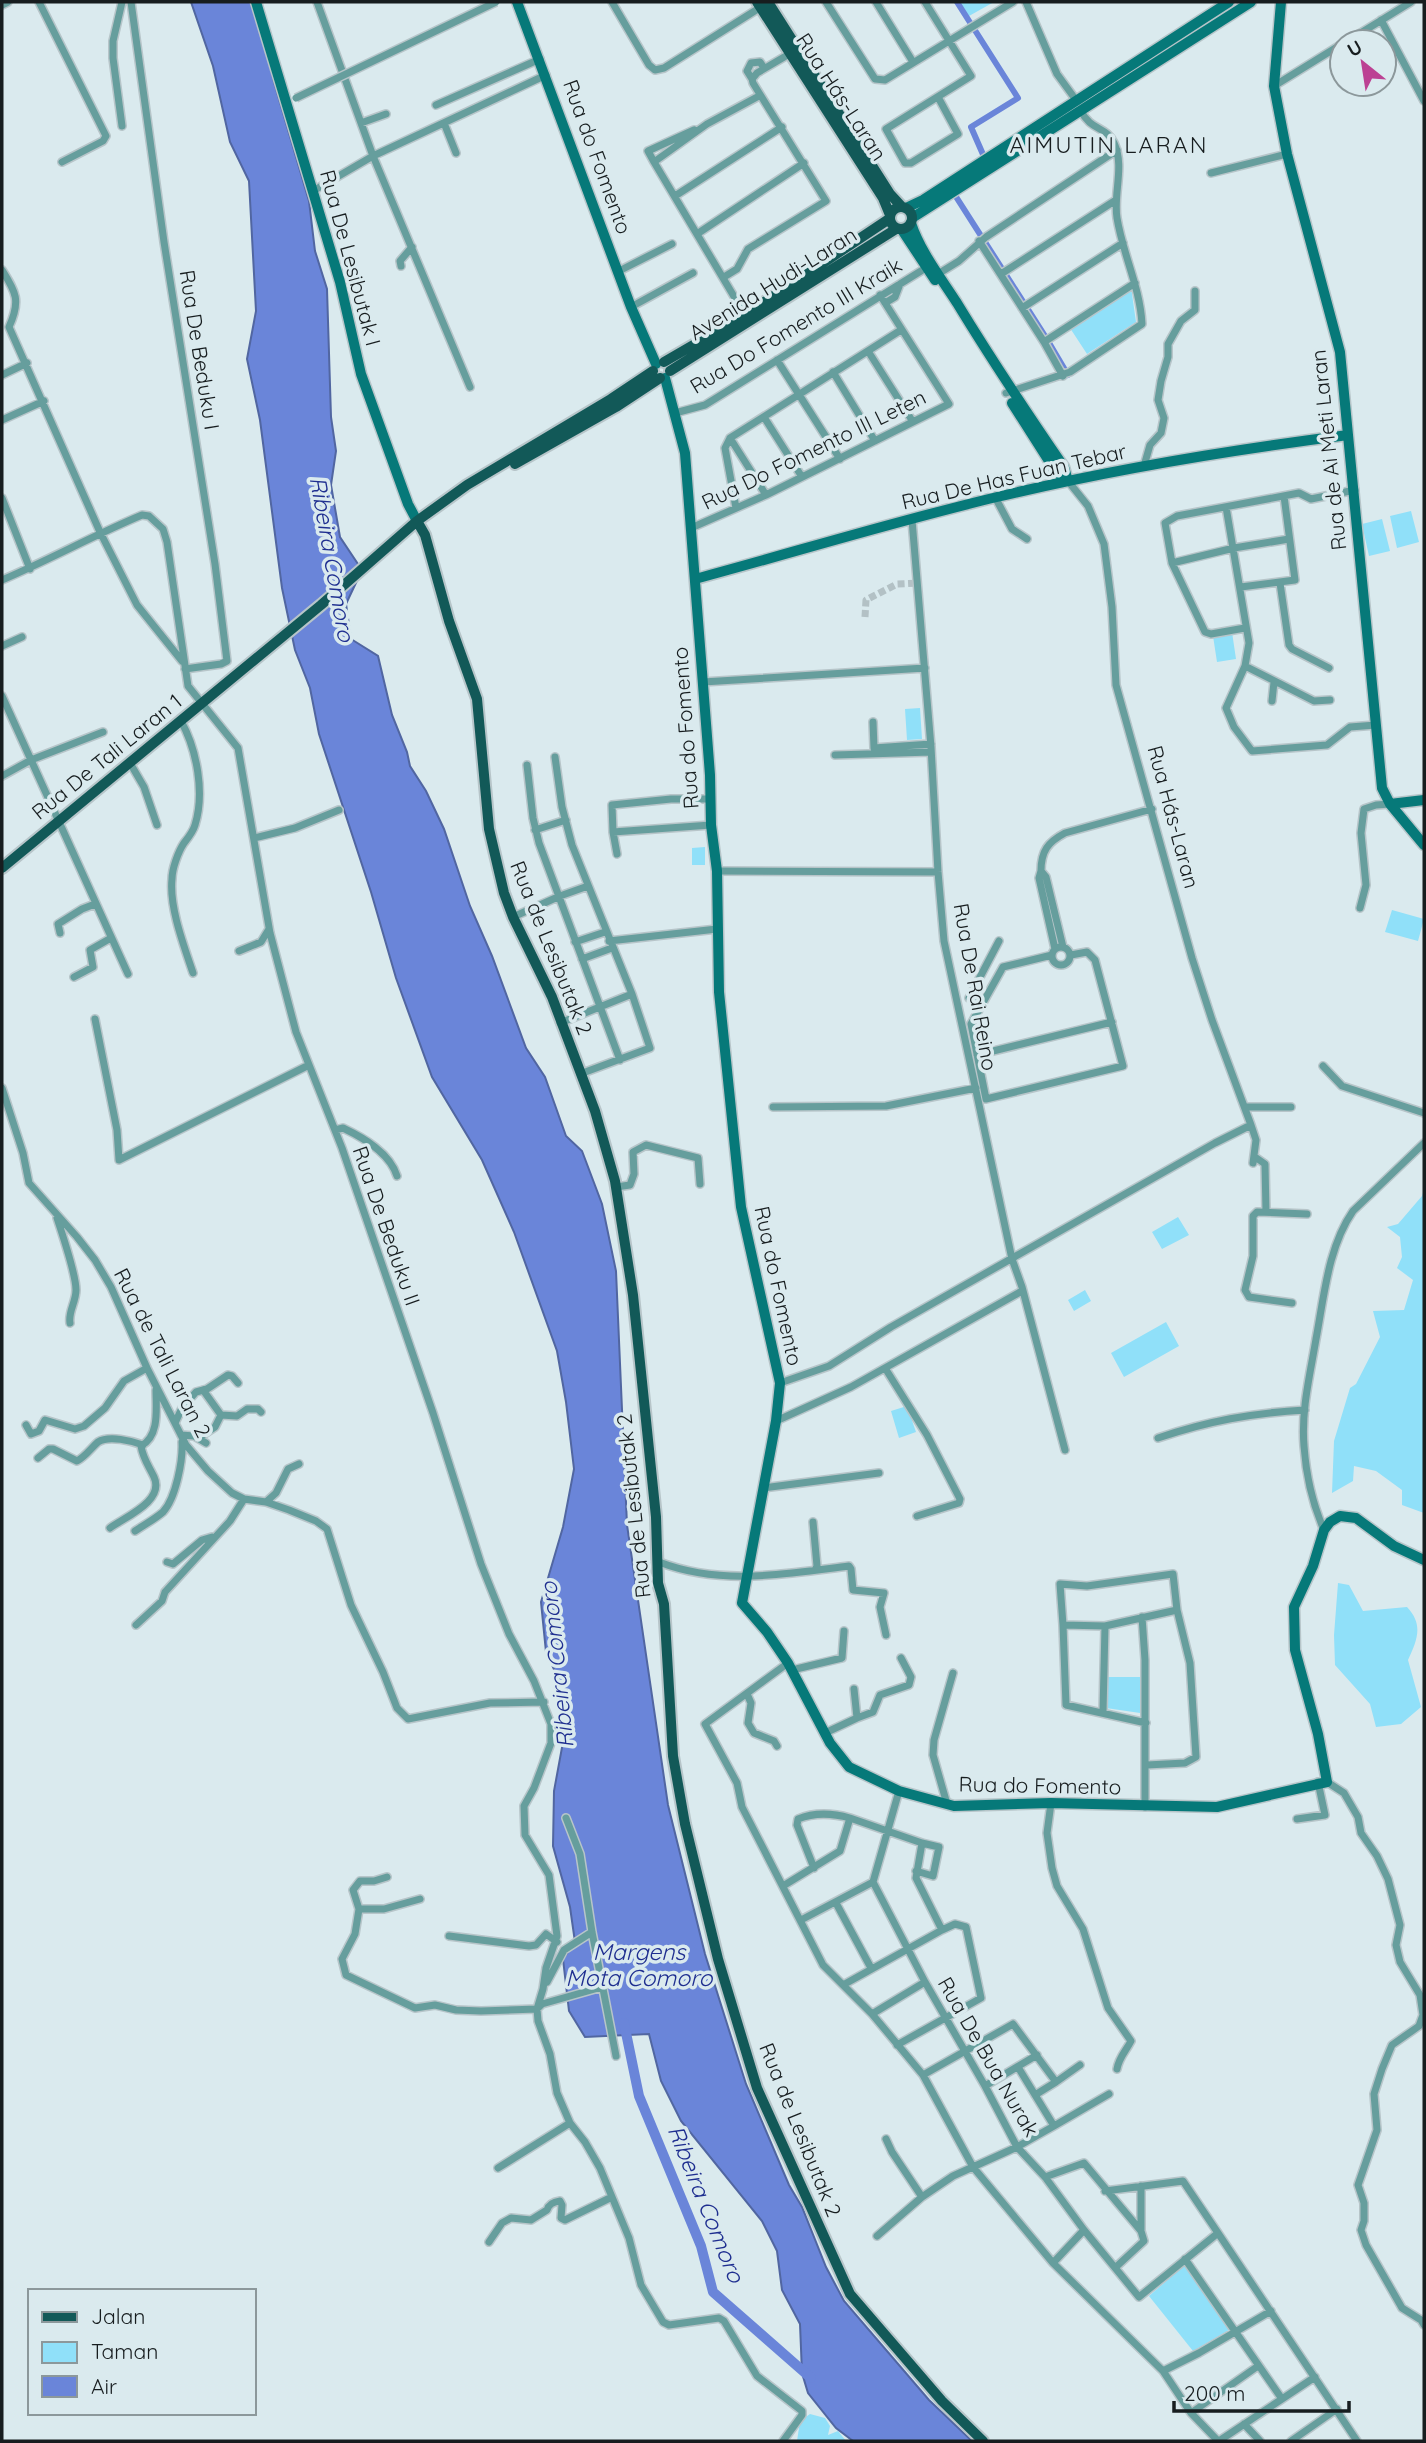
<svg xmlns="http://www.w3.org/2000/svg" width="1426" height="2443" font-family="Quicksand,sans-serif">
<style>
.green{fill:#90e0f9}
.water{fill:#6a85d9;stroke:#5166a1;stroke-width:2}
.lines{fill:none;stroke-linecap:round;stroke-linejoin:round}
.canal{stroke:#6a85d9;stroke-width:6}
.river{stroke:#6a85d9;stroke-width:10}
.street-tunnel{stroke:#b3c1c5;stroke-width:7;stroke-dasharray:7 3.5;stroke-linecap:butt}
.street-casing{stroke:#b7c5c9;stroke-width:10}
.secondary-casing{stroke:#b7c5c9;stroke-width:13}
.primary-casing{stroke:#b7c5c9;stroke-width:14}
.street{stroke:#669e9d;stroke-width:7}
.secondary{stroke:#067979;stroke-width:10}
.primary{stroke:#125958;stroke-width:10}
.street-bridge-casing{stroke:#b7c5c9;stroke-width:10;stroke-linecap:butt}
.street-bridge{stroke:#669e9d;stroke-width:7}
.labels{text-anchor:middle;stroke-width:7;stroke-linejoin:round;paint-order:stroke}
.street-label{font-size:21px;fill:#171d1f;stroke:#daeaee}
.neighbourhood-label{font-size:23px;letter-spacing:2px;fill:#171d1f;stroke:#daeaee}
.water-label{font-size:23px;font-style:italic;fill:#1f2f90;stroke:#daeaee}
</style>
<rect width="100%" height="100%" fill="#daeaee"/>
<!-- green -->
<path class="green" d="M 960,2 L 994,2 L 969,16 Z
M 1131,287 L 1136,322 L 1087,354 L 1070,328 Z
M 1411,511 L 1419,542 L 1397,548 L 1390,516 Z
M 1382,519 L 1390,551 L 1369,556 L 1362,524 Z
M 1232,632 L 1236,659 L 1217,662 L 1213,636 Z
M 920,708 L 922,739 L 907,740 L 905,709 Z
M 705,847 L 705,865 L 692,865 L 692,848 Z
M 1392,910 L 1424,919 L 1418,941 L 1385,932 Z
M 1424,1189 L 1424,1513 L 1402,1505 L 1402,1490 L 1376,1471 L 1354,1466 L 1353,1481 L 1332,1493 L 1334,1441 L 1350,1388 L 1356,1384 L 1380,1337 L 1373,1311 L 1404,1310 L 1413,1280 L 1397,1268 L 1402,1257 L 1400,1237 L 1387,1227 L 1398,1224 L 1422,1196 Z
M 1178,1217 L 1189,1235 L 1162,1249 L 1152,1232 Z
M 1085,1290 L 1091,1301 L 1074,1311 L 1068,1300 Z
M 1166,1322 L 1179,1346 L 1124,1377 L 1111,1353 Z
M 907,1406 L 916,1432 L 899,1438 L 891,1411 Z
M 1338,1583 L 1349,1585 L 1363,1611 L 1407,1607 C 1424,1625 1417,1640 1408,1660 L 1421,1707 L 1401,1724 L 1376,1727 L 1370,1704 L 1335,1665 L 1334,1635 Z
M 1106,1677 L 1141,1677 L 1140,1713 L 1106,1708 Z
M 1186,2264 L 1229,2330 L 1193,2351 L 1149,2296 Z
M 810,2414 L 825,2418 L 830,2426 L 828,2435 L 838,2431 L 846,2441 L 797,2441 L 800,2421 Z"/>
<!-- water -->
<path class="water" d="M 191,2 L 254,2 L 274,82 L 309,201 L 315,251 L 327,289 L 331,417 L 336,451 L 331,485 L 340,537 L 362,570 L 346,604 L 351,639 L 378,656 L 392,715 L 407,752 L 410,766 L 426,791 L 444,829 L 470,906 L 492,956 L 526,1048 L 545,1077 L 566,1136 L 582,1151 L 602,1204 L 616,1271 L 627,1525 L 668,1805 L 705,1954 L 746,2084 L 789,2185 L 802,2207 L 826,2267 L 844,2301 L 929,2400 L 972,2441 L 853,2441 L 836,2428 L 808,2393 L 802,2373 L 800,2324 L 782,2290 L 777,2251 L 762,2221 L 681,2121 L 661,2081 L 649,2034 L 585,2037 L 569,2011 L 563,1959 L 575,1942 L 570,1907 L 553,1846 L 554,1791 L 570,1704 L 546,1652 L 541,1602 L 563,1527 L 574,1469 L 566,1402 L 557,1351 L 514,1232 L 482,1160 L 432,1077 L 396,978 L 371,892 L 319,734 L 310,688 L 295,650 L 282,588 L 260,420 L 247,359 L 256,311 L 249,181 L 230,142 L 213,66 Z"/>
<g class="lines">
<!-- canal -->
<path class="canal" d="M 957,2 L 1018,98 L 971,127 L 985,159
M 953,192 L 1045,336 L 1068,375 L 1065,376"/>
<!-- river -->
<path class="river" d="M 624,2023 L 639,2096 L 701,2246 L 713,2292 L 811,2378"/>
<!-- street-tunnel -->
<path class="street-tunnel" d="M 865,617 L 866,600 L 897,584 L 918,583"/>
<!-- street casing -->
<g class="street-casing">
<path id="street" d="M 39,2 L 106,136 L 103,141 L 62,162
M 122,2 L 113,41 L 113,58 L 122,126
M 131,2 L 164,242 L 215,564 L 227,661 L 221,664 L 185,669
M 317,2 L 373,156 L 470,387
M 612,2 L 649,65 L 655,70 L 664,68 L 761,7
M 826,2 L 875,79 L 885,80 L 1013,2
M 876,2 L 913,62
M 925,2 L 971,76 L 886,129 L 905,163 L 911,163 L 958,134 L 938,97
M 1026,2 L 1057,74 L 1076,100
M 2,5 L 8,2
M 1381,20 L 1424,101
M 1346,42 L 1411,2
M 752,79 L 747,71 L 751,63 L 760,62 L 764,68
M 1274,86 L 1342,44
M 436,105 L 540,59
M 361,123 L 386,114
M 444,123 L 456,153
M 654,162 L 648,151 L 694,130
M 1211,173 L 1287,154
M 313,191 L 373,156 L 546,75
M 675,196 L 782,127
M 697,234 L 804,163
M 979,241 L 1044,342 L 1063,376
M 401,266 L 400,261 L 412,247
M 2,270 C 16,292 21,301 9,327 L 100,532 L 137,605 L 182,661
M 619,271 L 672,244
M 938,274 L 959,261 L 986,237 L 1117,150
M 1001,274 L 1116,200
M 724,277 L 737,269 L 748,249 L 826,201 L 753,83 L 752,79 L 757,73 L 791,53
M 885,303 L 895,297 L 900,284
M 631,307 L 693,273
M 1022,308 L 1123,243
M 745,315 L 654,162 L 707,124 L 759,96
M 1044,342 L 1135,283
M 868,351 L 913,422
M 777,360 L 840,459
M 833,372 L 875,441
M 2,375 L 27,363
M 1006,393 L 1070,372 L 1142,324 C 1140,287 1123,255 1117,218 C 1113,194 1125,166 1114,143 C 1106,126 1091,131 1081,111
M 675,413 L 705,405 L 929,266
M 764,417 L 802,477
M 2,420 L 44,401
M 730,438 L 766,495
M 1144,466 L 1150,445 L 1161,433 L 1164,418 L 1158,400 L 1161,381 L 1168,357 L 1168,344 L 1181,321 L 1195,310 L 1195,291
M 1068,481 L 1088,506 L 1104,544 L 1112,607 L 1116,685 L 1192,958 L 1212,1020 L 1251,1125 L 1256,1140 L 1253,1163
M 995,497 L 1012,529 L 1027,539
M 2,498 L 30,569
M 1226,507 L 1249,643 L 1245,666 L 1226,708 L 1234,727 L 1252,751 L 1327,745 L 1350,727 L 1376,725
M 736,508 L 725,448 L 730,438 L 901,330
M 912,520 L 931,747 L 938,872 L 944,941 L 1012,1259 L 1022,1287 L 1065,1450
M 691,528 L 766,495 L 949,404 L 880,295
M 1172,563 L 1234,548 L 1289,539
M 2,580 C 49,560 94,535 142,515 L 149,516 L 163,529 L 167,542 L 188,686 L 238,748 L 270,933 L 296,1032 L 342,1148 L 433,1413 L 481,1564 L 509,1634 L 534,1681 L 551,1724 L 551,1743 L 534,1788 L 524,1806 L 525,1835 L 549,1875 L 557,1936 L 546,1968 L 543,1989 L 537,2009 L 538,2021 L 550,2054 L 557,2093 L 570,2123 L 585,2142 L 600,2168 L 629,2238 L 641,2285 L 663,2322 L 669,2325 L 719,2318 L 724,2321 L 757,2376 L 802,2411 L 802,2415 L 783,2441
M 1280,583 L 1289,645 L 1292,649 L 1329,668
M 1241,587 L 1295,580 L 1284,496
M 1245,628 L 1211,634 L 1205,632 L 1172,563 L 1165,523 L 1177,516 L 1299,493 L 1311,499 L 1355,490
M 2,646 L 22,637
M 1245,666 L 1314,701 L 1330,700
M 703,682 L 925,668
M 2,696 L 128,974
M 1272,701 L 1274,682
M 181,721 C 197,750 205,793 195,825 C 193,832 188,838 184,843 C 178,852 172,869 172,879 C 169,907 184,946 193,973
M 873,722 L 874,748 L 931,744
M 835,755 L 931,752
M 555,757 L 562,807 L 572,845 L 632,994 L 650,1048 L 580,1074
M 130,763 L 144,787 L 157,825
M 527,765 L 533,818 L 539,843 L 620,1060
M 2,776 L 31,760 L 103,732
M 710,799 L 671,799 L 612,805 L 613,832 L 711,825
M 535,830 L 566,820
M 613,832 L 617,854
M 254,838 L 295,828 L 339,810
M 717,871 L 938,872
M 1041,871 C 1041,851 1048,842 1065,833 L 1152,809
M 1360,908 L 1366,885 L 1361,833 L 1364,809 L 1376,805 L 1390,804
M 513,917 L 560,896 L 588,886
M 60,933 L 58,924 L 82,909 L 95,904
M 609,941 L 717,929
M 575,942 L 605,932
M1052 956a9 9 0 1 1 18 0a9 9 0 1 1-18 0Z
M 1055,949 L 1039,878 L 1041,871 L 1046,877 L 1063,947
M 239,951 L 261,942 L 269,929
M 1052,955 L 1003,967 L 971,1024 L 986,1099 L 1123,1066 L 1095,960 L 1087,952 L 1071,955
M 582,959 L 612,948
M 74,977 L 93,967 L 90,950 L 111,938
M 982,1004 L 969,998 L 999,941
M 95,1019 L 117,1130 L 119,1160 L 309,1065
M 560,1023 L 632,994
M 977,1055 L 1112,1022
M 1323,1066 L 1342,1086 L 1424,1113
M 2,1088 L 23,1153 L 29,1183 L 77,1237 L 95,1260 L 111,1287 L 147,1368 L 186,1445 L 208,1471 L 232,1493 L 244,1499 L 266,1502 L 289,1510 L 316,1521 L 327,1529 L 351,1605 L 383,1672 L 397,1708 L 408,1719 L 490,1703 L 544,1702
M 773,1107 L 886,1106 L 976,1088
M 1246,1107 L 1291,1107
M 335,1130 L 343,1128 C 364,1138 390,1153 397,1176
M 1255,1157 L 1265,1164 L 1266,1212
M 616,1187 L 630,1185 L 634,1174 L 633,1152 L 646,1145 L 698,1158 L 700,1184
M 57,1218 C 62,1233 76,1277 76,1290 C 76,1302 68,1312 70,1323
M 1292,1303 L 1249,1297 L 1245,1290 L 1253,1256 L 1253,1216 L 1257,1212 L 1307,1214
M 885,1368 L 927,1435 L 960,1499 L 959,1503 L 917,1516
M 780,1383 L 829,1366 L 891,1327 L 1215,1143 L 1251,1125
M 221,1415 L 237,1416 L 247,1409 L 258,1409 L 261,1412
M 776,1421 L 851,1387 L 1022,1291
M 175,1423 L 182,1408 L 196,1392 L 207,1389 L 228,1375 L 232,1376 L 238,1383
M 26,1425 L 31,1434 L 39,1431 L 45,1420 L 75,1429 L 84,1426 L 105,1408 L 124,1381 L 147,1368
M 181,1435 L 194,1436 L 206,1443
M 198,1438 L 215,1427 L 221,1415 L 203,1390
M 1158,1438 C 1208,1421 1252,1413 1305,1410
M 38,1458 L 49,1449 L 53,1449 L 77,1461 C 86,1456 91,1448 98,1442 C 109,1435 132,1441 143,1445 L 141,1446 C 160,1436 156,1408 156,1390
M 763,1488 L 879,1473
M 266,1502 L 276,1493 L 288,1469 L 299,1464
M 813,1522 L 817,1566 L 815,1570
M 110,1528 C 125,1517 165,1501 154,1477 C 149,1466 143,1459 141,1446
M 1324,1530 C 1313,1505 1306,1474 1304,1446 C 1301,1410 1310,1375 1316,1339 C 1324,1297 1328,1247 1353,1211 L 1424,1143
M 135,1531 C 144,1525 155,1519 163,1512 C 176,1498 183,1460 182,1442
M 167,1562 L 173,1564 L 202,1540 L 212,1537
M 659,1562 C 721,1586 785,1574 849,1566 L 851,1569 L 853,1590 L 884,1593 L 880,1607 L 886,1635
M 1142,1617 L 1145,1660 L 1145,1807
M 136,1625 L 162,1601 L 165,1592 L 230,1521 L 244,1499
M 1063,1625 L 1060,1584 L 1087,1586 L 1173,1574 L 1177,1610
M 788,1663 L 705,1724 L 737,1783 L 742,1807 L 823,1965 L 872,2014 L 923,2075 L 973,2167 L 1053,2263 L 1163,2371 L 1191,2413 L 1218,2441
M 792,1670 L 842,1658 L 844,1631
M 747,1694 L 751,1703 L 748,1723 L 754,1733 L 774,1741 L 777,1746
M 1103,1712 L 1105,1626
M 857,1718 L 873,1712 L 880,1695 L 909,1685 L 911,1677 L 901,1658
M 1146,1723 L 1066,1705 L 1063,1625 L 1105,1626 L 1177,1610 L 1190,1663 L 1196,1757 L 1185,1763 L 1147,1765
M 825,1733 L 857,1718 L 854,1689
M 1327,1782 L 1344,1793 L 1358,1817 L 1361,1833 L 1377,1856 L 1388,1879 L 1400,1925 L 1396,1945 L 1400,1962 L 1420,1995 L 1423,2015 L 1419,2026 L 1392,2045 L 1382,2069 L 1374,2094 L 1377,2130 L 1358,2185 L 1364,2203 L 1364,2221 L 1361,2230 L 1366,2245 L 1402,2308 L 1421,2320 L 1424,2325
M 899,1791 L 873,1882 L 925,1982 L 985,2086 L 1017,2147 L 1045,2177 L 1084,2230 L 1139,2297 L 1218,2233 L 1357,2441
M 1051,1803 L 1047,1833 L 1052,1868 L 1057,1886 L 1083,1929 L 1108,2008 L 1131,2041 C 1126,2051 1119,2057 1117,2069
M 947,1804 L 933,1755 L 934,1740 L 953,1673
M 566,1818 L 580,1854 L 592,1932 L 616,2056
M 1297,1819 L 1325,1815 L 1318,1782
M 814,1868 L 797,1825 L 798,1819 C 815,1812 832,1813 850,1818
M 916,1871 L 933,1876 L 939,1847 L 922,1843
M 783,1886 L 840,1851 L 850,1818 L 922,1843 L 916,1878 L 942,1930 L 843,1985
M 420,1899 L 384,1909 L 359,1909 L 355,1934 L 342,1959 L 346,1975 L 415,2008 L 435,2005 L 456,2010 L 481,2011 L 537,2009 L 542,2004 L 602,1987
M 836,1903 L 871,1968
M 359,1909 L 353,1890 L 360,1881 L 374,1881 L 387,1877
M 801,1920 L 873,1882
M 449,1936 L 529,1946 L 536,1945 L 546,1934 L 557,1942
M 547,1982 L 564,1950 L 592,1932
M 872,2014 L 925,1982
M 897,2045 L 981,1998 L 966,1927 L 955,1924 L 942,1930
M 923,2075 L 1013,2024 L 1056,2082 L 1035,2095
M 1056,2082 L 1080,2065
M 985,2086 L 1037,2055
M 1054,2126 L 1109,2094
M 886,2139 L 892,2152 L 922,2197
M 498,2168 L 570,2123
M 1045,2177 L 1084,2163 L 1141,2231 L 1144,2241 L 1116,2267
M 1141,2186 L 1141,2230
M 1105,2191 L 1183,2181 L 1218,2233
M 877,2236 L 922,2197 L 953,2176 L 1017,2147 L 1054,2126 L 1018,2067
M 489,2242 L 502,2223 L 511,2218 L 531,2220 L 547,2210 C 549,2204 553,2202 560,2201 L 562,2205 L 561,2218 L 565,2220 L 612,2197
M 1185,2259 L 1282,2399
M 1053,2263 L 1084,2230
M 1163,2371 L 1199,2353 L 1271,2311
M 1191,2413 L 1258,2366
M 1244,2424 L 1260,2441
M 1219,2441 L 1315,2377
M 1291,2441 L 1337,2409"/>
</g>
<!-- secondary casing -->
<g class="secondary-casing">
<path id="secondary" d="M 256,2 L 340,282 L 361,374 L 408,504 L 417,521
M 517,2 L 631,307 L 656,364
M 1281,2 L 1274,86 L 1287,154 L 1340,352 L 1382,788 L 1390,804 L 1424,845
M 906,208 L 923,200 L 1229,2
M 912,218 L 1251,2
M 911,223 C 920,251 941,278 957,303 C 991,359 1027,413 1064,467 L 1068,481
M 902,230 L 935,280
M 665,378 L 685,453 L 710,775 L 711,825 L 717,871 L 719,992 L 741,1207 L 780,1383 L 776,1421 L 742,1603 L 767,1632 L 788,1663 L 830,1743 L 849,1767 L 899,1791 L 954,1806 L 1051,1803 L 1217,1807 L 1327,1782 L 1318,1734 L 1295,1650 L 1294,1607 L 1313,1566 L 1324,1530 L 1330,1522 L 1340,1516 L 1356,1518 L 1394,1546 L 1424,1560
M 1012,403 L 1056,472 L 1068,480
M 695,579 C 795,552 896,521 997,497 C 1113,469 1230,450 1348,435
M 1390,804 L 1424,800"/>
</g>
<!-- primary casing -->
<g class="primary-casing">
<path id="primary" d="M 757,2 L 883,198 L 890,215
M 768,2 L 890,194 L 902,207
M890 218a11 11 0 1 1 22 0a11 11 0 1 1-22 0Z
M 664,362 L 745,315 L 889,219
M 670,371 L 896,229
M 515,464 L 616,407 L 660,378
M 417,521 L 425,535 L 449,621 L 477,699 L 489,829 L 504,893 L 513,917 L 552,997 L 595,1111 L 615,1181 L 633,1295 L 656,1517 L 658,1583 L 664,1604 L 673,1756 L 685,1824 L 718,1959 L 757,2088 L 850,2294 L 942,2401 L 983,2441
M 2,868 L 321,605 L 417,521 L 467,485 L 611,399 L 653,371"/>
</g>
<!-- street -->
<use href="#street" class="street"/>
<!-- secondary -->
<use href="#secondary" class="secondary"/>
<!-- primary -->
<use href="#primary" class="primary"/>
<!-- street-bridge casing -->
<g class="street-bridge-casing">
<path id="street-bridge" d="M 296,98 L 496,2"/>
</g>
<!-- street-bridge -->
<use href="#street-bridge" class="street-bridge"/>
</g>
<g class="labels">
<!-- street labels -->
<g class="street-label">
<text transform="translate(841 97) rotate(57)" y="7">Rua Hás-Laran</text>
<text transform="translate(597 157) rotate(70)" y="7">Rua do Fomento</text>
<text transform="translate(350 258) rotate(75)" y="7">Rua De Lesibutak I</text>
<text transform="translate(773 284) rotate(-32)" y="7">Avenida Hudi-Laran</text>
<text transform="translate(796 326) rotate(-31)" y="7">Rua Do Fomento III Kraik</text>
<text transform="translate(199 350) rotate(81)" y="7">Rua De Beduku I</text>
<text transform="translate(814 450) rotate(-26)" y="7">Rua Do Fomento III Leten</text>
<text transform="translate(1329 450) rotate(-96)" y="7">Rua de Ai Meti Laran</text>
<text transform="translate(1014 477) rotate(-13)" y="7">Rua De Has Fuan Tebar</text>
<text transform="translate(686 728) rotate(-94)" y="7">Rua do Fomento</text>
<text transform="translate(107 757) rotate(-39)" y="7">Rua De Tali Laran 1</text>
<text transform="translate(1173 817) rotate(75)" y="7">Rua Hás-Laran</text>
<text transform="translate(551 948) rotate(68)" y="7">Rua de Lesibutak 2</text>
<text transform="translate(975 987) rotate(80)" y="7">Rua De Rai Reino</text>
<text transform="translate(386 1226) rotate(71)" y="7">Rua De Beduku II</text>
<text transform="translate(778 1286) rotate(78)" y="7">Rua do Fomento</text>
<text transform="translate(162 1353) rotate(63)" y="7">Rua de Tali Laran 2</text>
<text transform="translate(634 1506) rotate(-96)" y="7">Rua de Lesibutak 2</text>
<text transform="translate(1040 1786) rotate(1)" y="7">Rua do Fomento</text>
<text transform="translate(988 2057) rotate(60)" y="7">Rua De Bua Nurak</text>
<text transform="translate(800 2130) rotate(68)" y="7">Rua de Lesibutak 2</text>
</g>
<!-- neighbourhood labels -->
<g class="neighbourhood-label">
<text x="1109" y="153">AIMUTIN LARAN</text>
</g>
<!-- water labels -->
<g class="water-label">
<text transform="translate(332 559) rotate(80)" y="8">Ribeira Comoro</text>
<text transform="translate(557 1665) rotate(-96)" y="8">Ribeira Comoro</text>
<text x="639" y="1960">Margens<tspan x="639" dy="26">Mota Comoro</tspan></text>
<text transform="translate(706 2204) rotate(68)" y="8">Ribeira Comoro</text>
</g>
</g>
<!-- border -->
<rect width="1426" height="2443" fill="none" stroke="#171d1f" stroke-width="7"/>
<!-- legend -->
<rect x="28" y="2289" width="228" height="126" fill="#daeaee" stroke="#8c989b" stroke-width="2"/>
<rect x="42" y="2312" width="35" height="10" fill="#125958" stroke="#8c989b" stroke-width="2"/>
<text x="91" y="2324" font-size="21" fill="#171d1f">Jalan</text>
<rect x="42" y="2342" width="35" height="21" fill="#90e0f9" stroke="#8c989b" stroke-width="2"/>
<text x="91" y="2359" font-size="21" fill="#171d1f">Taman</text>
<rect x="42" y="2376" width="35" height="21" fill="#6a85d9" stroke="#8c989b" stroke-width="2"/>
<text x="91" y="2394" font-size="21" fill="#171d1f">Air</text>
<!-- north arrow -->
<g transform="translate(1363 63) rotate(330)"><circle r="33" fill="#daeaee" stroke="#8c989b" stroke-width="2"/>
<path d="M0-5L12 26L0 18L-12 26Z" fill="#bc4193"/>
<text y="-10" font-size="19" font-weight="bold" text-anchor="middle" fill="#171d1f">U</text>
</g>
<!-- scale -->
<path d="M1174 2401v10h175v-10" fill="none" stroke="#171d1f" stroke-width="3.5"/>
<text x="1184" y="2401" font-size="21" fill="#171d1f" stroke="#daeaee" stroke-width="5" paint-order="stroke">200 m</text>
</svg>
